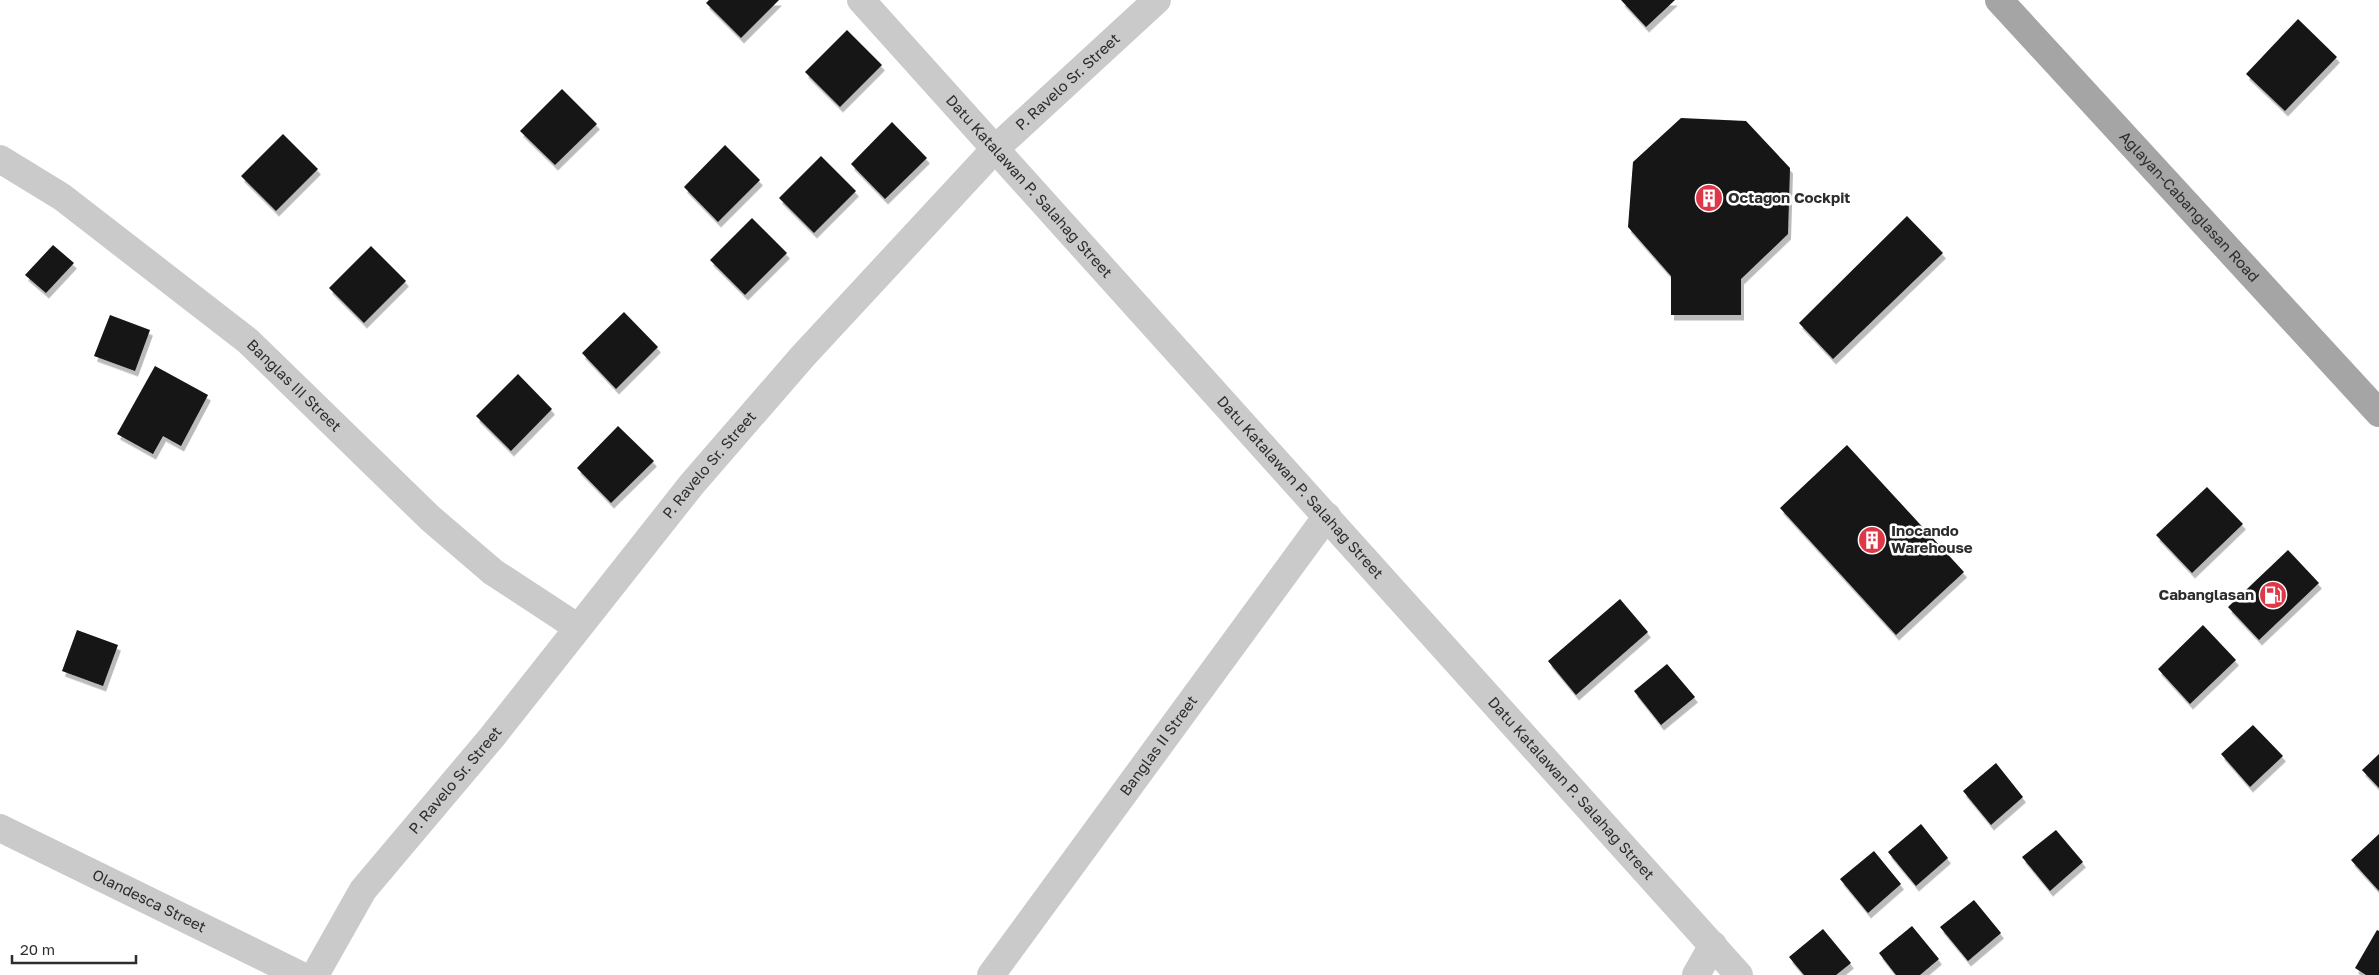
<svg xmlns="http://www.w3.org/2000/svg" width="2379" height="975" font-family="'Golos Text',sans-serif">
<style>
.building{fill:#141414;filter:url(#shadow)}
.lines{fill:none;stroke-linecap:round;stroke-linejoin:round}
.minor{stroke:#cacaca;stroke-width:28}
.primary{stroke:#a5a5a5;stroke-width:28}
.labels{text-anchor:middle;stroke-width:5;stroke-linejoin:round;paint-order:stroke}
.street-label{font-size:15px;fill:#2d2d2d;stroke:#fff}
.poi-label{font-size:15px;font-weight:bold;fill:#2d2d2d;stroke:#fff;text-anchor:start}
</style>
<defs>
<filter id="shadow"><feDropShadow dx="3" dy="5.5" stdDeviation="0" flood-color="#0004"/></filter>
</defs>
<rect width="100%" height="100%" fill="#fff"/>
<!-- building -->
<path class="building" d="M 709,0 L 779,0 L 741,38 L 706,3 Z
M 1621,0 L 1675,0 L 1646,27 Z
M 2298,19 L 2337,57 L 2285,111 L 2246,74 Z
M 847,30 L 882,65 L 840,107 L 805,72 Z
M 562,89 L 597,124 L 555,165 L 520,131 Z
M 1681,118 L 1746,121 L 1790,168 L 1788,234 L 1741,279 L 1741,315 L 1671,315 L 1671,276 L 1628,227 L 1633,162 Z
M 892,122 L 927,158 L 885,199 L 851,164 Z
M 283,134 L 318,169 L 276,211 L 241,176 Z
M 725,145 L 760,180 L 718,222 L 684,187 Z
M 821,156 L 856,191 L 814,233 L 779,198 Z
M 1907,216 L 1943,253 L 1833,359 L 1799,323 Z
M 752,218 L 787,253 L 745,295 L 710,260 Z
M 53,245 L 74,263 L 46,293 L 25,275 Z
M 371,246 L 406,281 L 364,323 L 329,288 Z
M 624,312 L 658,347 L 616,389 L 582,353 Z
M 110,315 L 150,330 L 135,371 L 94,356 Z
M 155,366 L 208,395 L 181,446 L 163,436 L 153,454 L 117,434 Z
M 518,374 L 552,409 L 511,451 L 476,416 Z
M 618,426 L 654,461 L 611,503 L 577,468 Z
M 1847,445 L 1964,572 L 1896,635 L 1780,508 Z
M 2207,487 L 2243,524 L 2192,573 L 2156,535 Z
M 2288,550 L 2319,583 L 2259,640 L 2228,607 Z
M 1620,599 L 1648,632 L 1576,695 L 1548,661 Z
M 2203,625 L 2236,660 L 2190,704 L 2158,669 Z
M 77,630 L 118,645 L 103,686 L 62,671 Z
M 1667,664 L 1695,697 L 1661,725 L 1634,691 Z
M 2253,725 L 2283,756 L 2250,787 L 2221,754 Z
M 2379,754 L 2379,788 L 2362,770 Z
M 1996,763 L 2023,797 L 1991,825 L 1963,791 Z
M 1921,824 L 1948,858 L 1916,886 L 1888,852 Z
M 2056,830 L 2083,862 L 2050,891 L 2022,857 Z
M 2379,834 L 2379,891 L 2351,860 Z
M 1874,851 L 1901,884 L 1868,913 L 1840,879 Z
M 1974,900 L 2001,933 L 1968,961 L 1940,927 Z
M 1912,926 L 1939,959 L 1920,975 L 1896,975 L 1879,953 Z
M 1823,929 L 1851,963 L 1836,975 L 1804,975 L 1789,957 Z
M 2377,930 L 2379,931 L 2379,975 L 2366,975 L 2355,968 Z"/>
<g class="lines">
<!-- minor -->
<g class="minor">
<path id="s1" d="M 861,0 L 1739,975"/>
<path id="s2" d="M 0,159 L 62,197 L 248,341 L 430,518 L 493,572 L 577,627"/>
<path id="s3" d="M 0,828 L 300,975"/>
<path id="s4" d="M 315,975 L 363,890 L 492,737 L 692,484 L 803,356 L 995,149 L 1157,0"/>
<path id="s5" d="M 991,975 L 1327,516"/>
<path d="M 1696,975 L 1713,945"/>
</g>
<!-- primary -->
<path class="primary" id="s6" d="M 1999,0 L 2379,413"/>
</g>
<!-- icons -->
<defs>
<g id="building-disc" transform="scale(1.4375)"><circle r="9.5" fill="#dd3748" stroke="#fff"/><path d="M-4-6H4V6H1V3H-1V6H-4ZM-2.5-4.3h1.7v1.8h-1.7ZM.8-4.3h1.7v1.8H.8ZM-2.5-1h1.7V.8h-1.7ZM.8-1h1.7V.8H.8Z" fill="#fff"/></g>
<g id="fuel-disc" transform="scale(1.4375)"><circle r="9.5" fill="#dd3748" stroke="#fff"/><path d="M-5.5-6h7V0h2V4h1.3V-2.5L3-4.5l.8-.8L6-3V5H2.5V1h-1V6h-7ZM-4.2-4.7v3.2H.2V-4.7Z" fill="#fff"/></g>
</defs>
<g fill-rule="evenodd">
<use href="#building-disc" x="1709" y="198"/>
<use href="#building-disc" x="1872" y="540"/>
<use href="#fuel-disc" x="2273" y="595"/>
</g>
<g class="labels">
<!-- street labels -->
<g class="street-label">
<text dy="5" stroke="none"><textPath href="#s4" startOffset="1171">P. Ravelo Sr. Street</textPath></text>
<text dy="5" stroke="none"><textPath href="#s1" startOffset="251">Datu Katalawan P. Salahag Street</textPath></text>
<text dy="5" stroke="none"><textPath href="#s6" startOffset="281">Aglayan-Cabanglasan Road</textPath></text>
<text dy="5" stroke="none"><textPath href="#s2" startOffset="372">Banglas III Street</textPath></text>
<text dy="5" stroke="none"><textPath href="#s4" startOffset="646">P. Ravelo Sr. Street</textPath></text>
<text dy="5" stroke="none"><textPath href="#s1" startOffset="656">Datu Katalawan P. Salahag Street</textPath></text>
<text dy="5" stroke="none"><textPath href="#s5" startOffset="284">Banglas II Street</textPath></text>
<text dy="5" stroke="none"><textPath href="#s4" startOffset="241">P. Ravelo Sr. Street</textPath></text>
<text dy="5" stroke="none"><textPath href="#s1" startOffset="1061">Datu Katalawan P. Salahag Street</textPath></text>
<text dy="5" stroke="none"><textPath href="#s3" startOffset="166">Olandesca Street</textPath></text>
</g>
<!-- poi labels -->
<g class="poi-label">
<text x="1728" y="203">Octagon Cockpit</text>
<text x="1891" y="536">Inocando<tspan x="1891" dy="17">Warehouse</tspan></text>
<text x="2254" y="600" text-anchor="end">Cabanglasan</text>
</g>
</g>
<!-- scale -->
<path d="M12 955v8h124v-8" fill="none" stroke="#2d2d2d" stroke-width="2.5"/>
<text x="20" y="955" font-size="15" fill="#2d2d2d" stroke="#ffffff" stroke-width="4" paint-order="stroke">20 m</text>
</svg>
